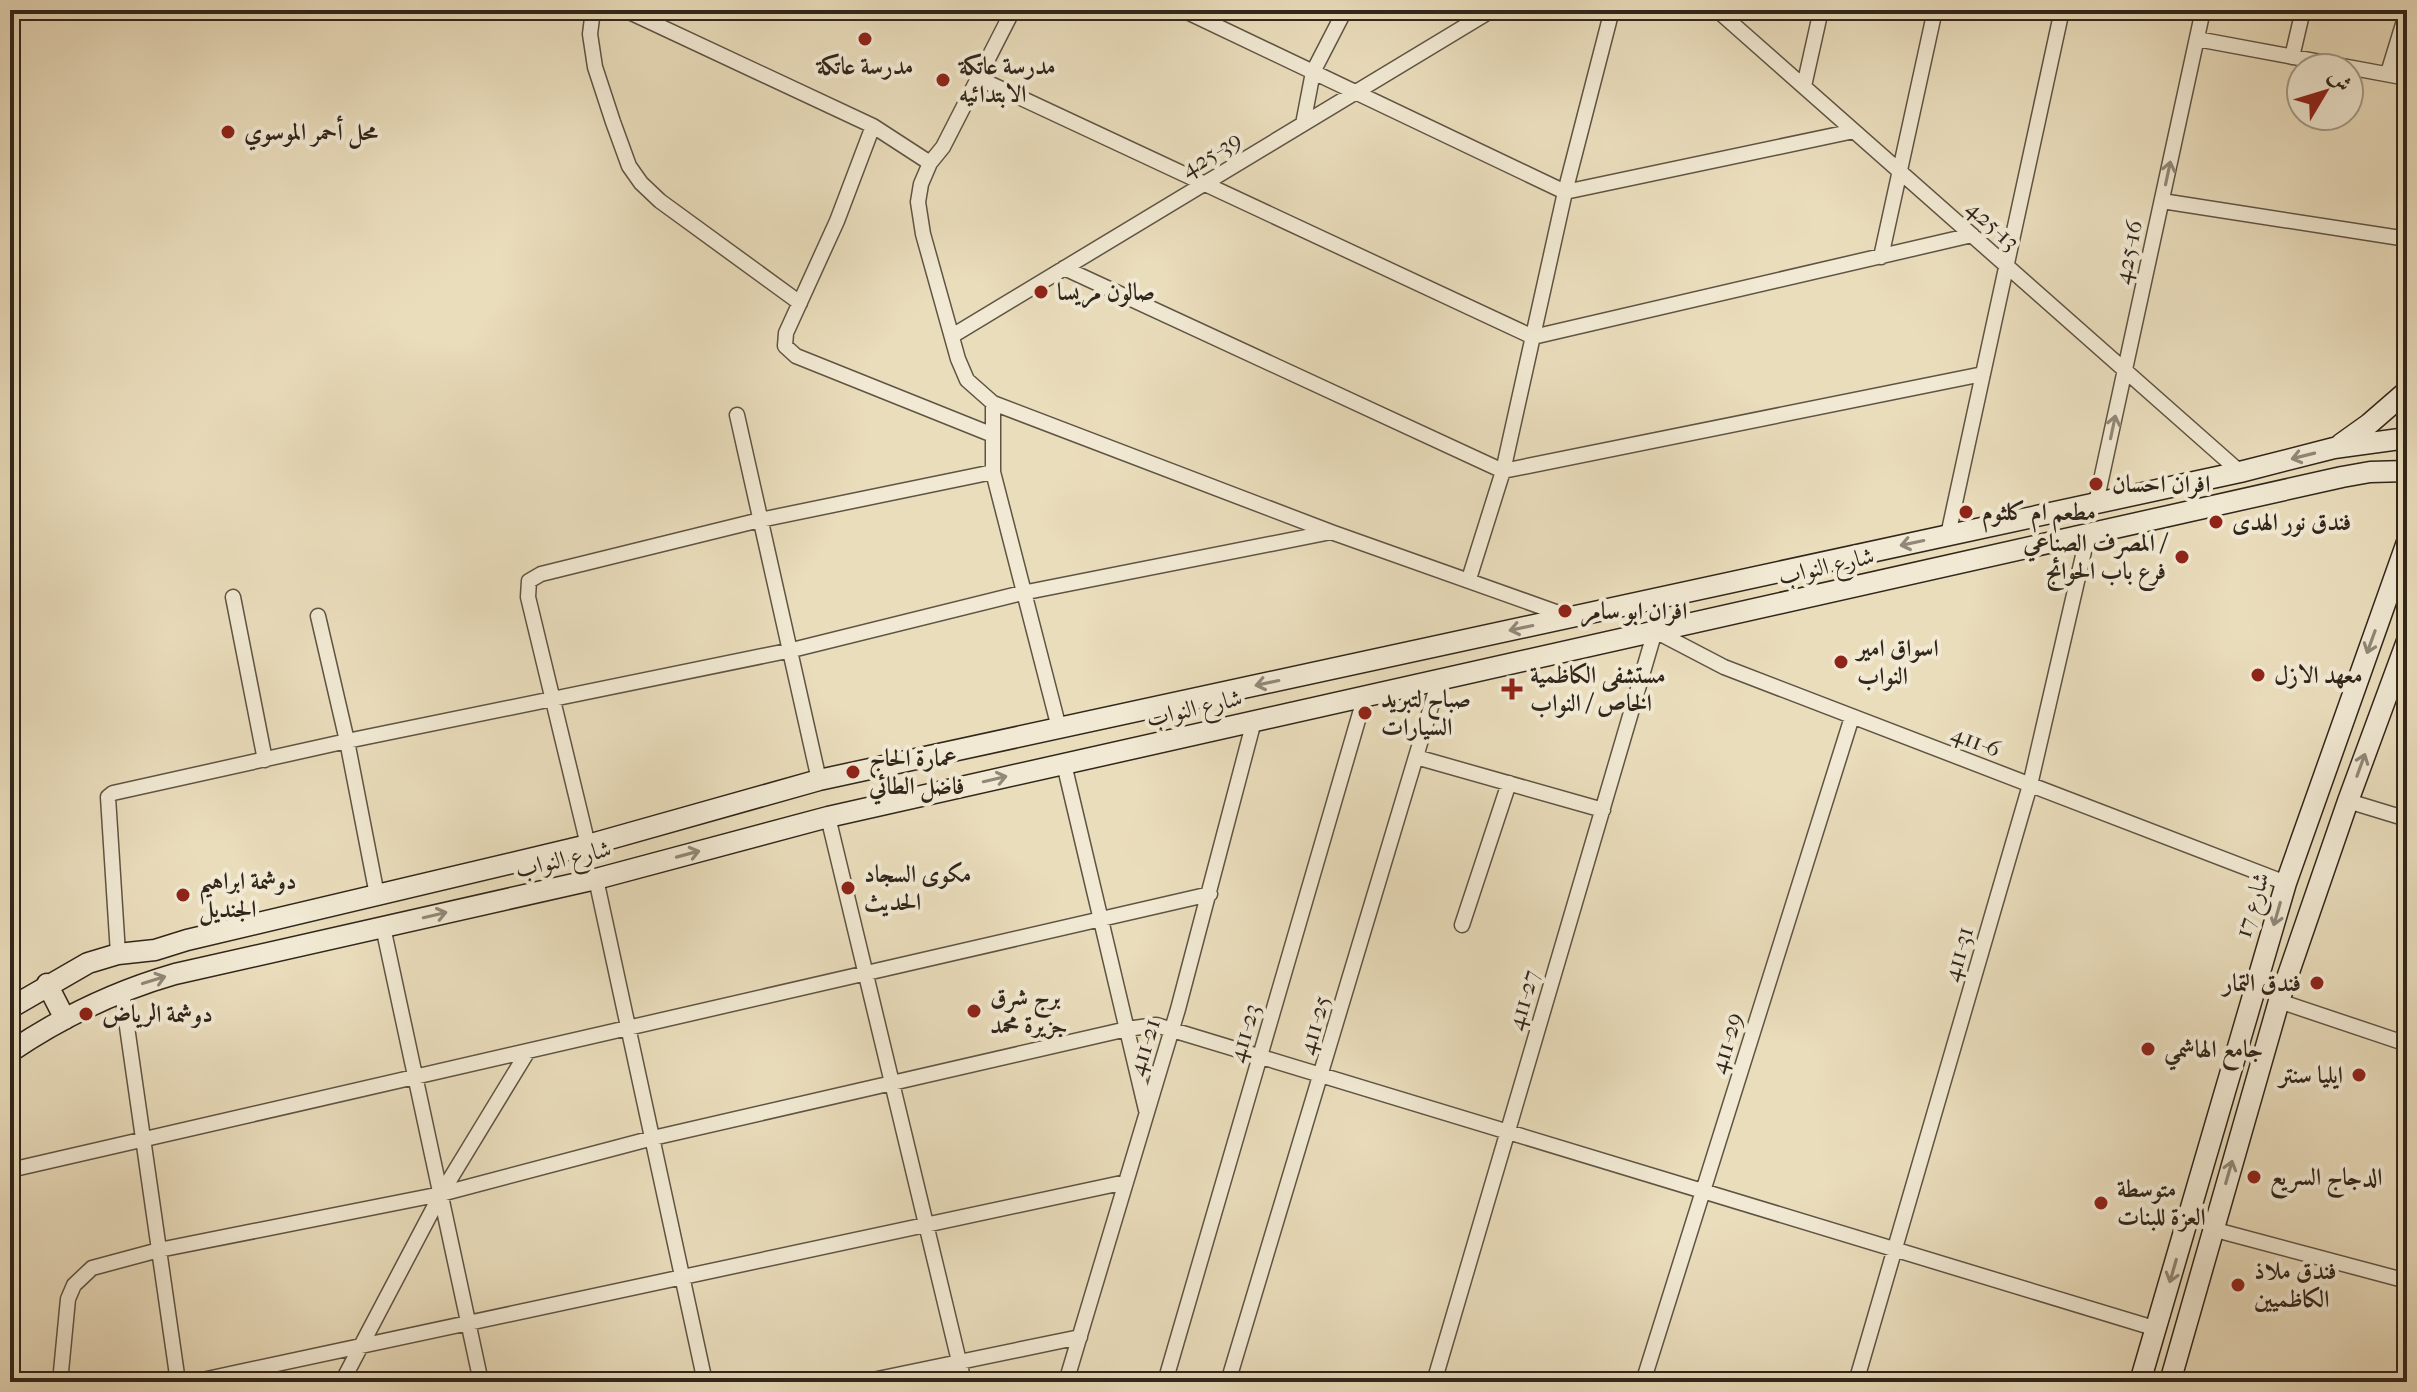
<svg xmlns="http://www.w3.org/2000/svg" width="2417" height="1392" font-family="'IM FELL French Canon',Amiri,serif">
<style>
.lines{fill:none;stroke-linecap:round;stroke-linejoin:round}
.street-casing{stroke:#5f5443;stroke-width:17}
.secondary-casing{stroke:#31261b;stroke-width:23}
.street{stroke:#f1e9d3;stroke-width:14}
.secondary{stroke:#f1e9d3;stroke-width:20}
.oneway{stroke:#918877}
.poi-dot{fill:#8f2418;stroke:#f1e9d3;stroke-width:3}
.labels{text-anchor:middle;stroke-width:8;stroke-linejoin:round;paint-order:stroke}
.poi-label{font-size:24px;font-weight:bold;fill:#31261b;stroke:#f1e9d3;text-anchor:start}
.street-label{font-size:24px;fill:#31261b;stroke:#f1e9d3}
</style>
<rect width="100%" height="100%" fill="#eaddbc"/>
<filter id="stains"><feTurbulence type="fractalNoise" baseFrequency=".0025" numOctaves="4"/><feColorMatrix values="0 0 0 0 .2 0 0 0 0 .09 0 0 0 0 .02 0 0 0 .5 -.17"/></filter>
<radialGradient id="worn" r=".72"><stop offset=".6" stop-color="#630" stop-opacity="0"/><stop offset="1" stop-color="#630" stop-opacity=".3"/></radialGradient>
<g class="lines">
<!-- street casing -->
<g class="street-casing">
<path id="street" d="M 593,10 L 590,34 L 595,67 L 613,122 L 629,166 L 641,183 L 660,201 L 800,303
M 625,10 L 873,126 L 930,163
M 1013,10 L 943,147 L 930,163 L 921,184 L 918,202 L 923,234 L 958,359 L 967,380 L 993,403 L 1331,532 L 1570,617
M 1183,10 L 1565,192 L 1854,131
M 1717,10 L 2240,472
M 2197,39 L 2407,78
M 2292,57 L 2303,10
M 2388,73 L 2407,11
M 978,78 L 1533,337 L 1972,235
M 1804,86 L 1821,10
M 1303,124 L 1313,72 L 1345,10
M 873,126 L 837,221 L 786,333 L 785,346 L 796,356 L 993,435
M 2162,201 L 2407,239
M 1881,257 L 1935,10
M 1064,268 L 1503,471 L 1983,374
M 952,336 L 1492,10
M 993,403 L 993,472 L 1059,728
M 737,415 L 819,780
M 2096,503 L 2203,10
M 1948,535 L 2062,10
M 1469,579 L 1503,471 L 1565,192 L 1612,10
M 233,597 L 265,760
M 318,616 L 347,741 L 377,895
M 1416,757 L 1603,810
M 1064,764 L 1146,1110
M 2348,801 L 2407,819
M 828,817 L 964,1382
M 588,845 L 528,597 L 529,581 L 541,574 L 760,520 L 993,472
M 596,879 L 705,1382
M 1462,925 L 1509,783
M 383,927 L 481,1382
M 118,954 L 108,797 L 113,793 L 347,741 L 792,650 L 1022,593 L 1331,532
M 122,992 L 178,1382
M 2279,1001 L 2407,1044
M 19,1168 L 1210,894
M 2212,1229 L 2407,1281
M 60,1382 L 68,1299 L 74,1285 L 92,1268 L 159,1250 L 441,1194 L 653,1138 L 1127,1029 L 1156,1025 L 2157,1329
M 193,1382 L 1126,1182
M 342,1382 L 441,1194 L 528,1051
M 863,1382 L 1080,1337
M 1066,1382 L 1178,1009 L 1254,721
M 1165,1382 L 1365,696
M 1228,1382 L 1439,680
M 1434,1382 L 1655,631 L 1724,667 L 2286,883
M 1643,1382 L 1852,717
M 1856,1382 L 2030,785 L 2088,534"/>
</g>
<!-- secondary casing -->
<g class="secondary-casing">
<path id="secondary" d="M 2341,444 L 2369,424 L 2407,391
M 47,984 L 65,1019
M 10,1008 L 88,963 L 118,954 L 155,950 L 187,940 L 588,845 L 819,780 L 2240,472 L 2334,448 L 2407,438
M 10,1052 C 60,1018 116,991 175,974 L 596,879 L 828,817 L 2342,477 L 2370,472 L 2407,471
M 2140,1382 L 2286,883 L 2407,542
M 2170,1382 L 2279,1001 L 2348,801 L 2407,641"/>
</g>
<!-- street -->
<use href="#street" class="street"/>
<!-- secondary -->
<use href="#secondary" class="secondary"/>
</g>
<!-- one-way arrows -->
<defs><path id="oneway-shaft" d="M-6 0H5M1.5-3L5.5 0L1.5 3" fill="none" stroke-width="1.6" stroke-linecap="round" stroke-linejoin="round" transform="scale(2)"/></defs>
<g class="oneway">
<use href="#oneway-shaft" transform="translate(2168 173) rotate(-78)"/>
<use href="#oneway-shaft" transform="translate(2113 427) rotate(-78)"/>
<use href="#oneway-shaft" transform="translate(2303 456) rotate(166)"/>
<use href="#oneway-shaft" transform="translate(1912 543) rotate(168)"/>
<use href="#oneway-shaft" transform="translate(1521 628) rotate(168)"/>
<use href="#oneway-shaft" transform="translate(2371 642) rotate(110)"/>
<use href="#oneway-shaft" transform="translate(1267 683) rotate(168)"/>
<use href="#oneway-shaft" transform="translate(2361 765) rotate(-70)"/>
<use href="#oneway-shaft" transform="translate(995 779) rotate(-13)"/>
<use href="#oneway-shaft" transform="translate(688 854) rotate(-15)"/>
<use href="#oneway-shaft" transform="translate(2277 914) rotate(106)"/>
<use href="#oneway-shaft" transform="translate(435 915) rotate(-13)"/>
<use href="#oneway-shaft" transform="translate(154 980) rotate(-17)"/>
<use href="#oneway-shaft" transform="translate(2229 1172) rotate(-74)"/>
<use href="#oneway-shaft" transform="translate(2173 1271) rotate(106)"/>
</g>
<!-- markers -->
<g class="poi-dot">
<circle cx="865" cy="39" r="8"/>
<circle cx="943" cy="80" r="8"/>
<circle cx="228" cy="132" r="8"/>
<circle cx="1041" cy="292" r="8"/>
<circle cx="2096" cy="484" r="8"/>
<circle cx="1966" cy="512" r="8"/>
<circle cx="2216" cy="522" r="8"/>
<circle cx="2182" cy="557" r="8"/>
<circle cx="1565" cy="611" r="8"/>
<circle cx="1841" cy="662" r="8"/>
<circle cx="2258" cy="675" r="8"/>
<path d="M1508 677h8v8h8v8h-8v8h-8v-8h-8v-8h8z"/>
<circle cx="1365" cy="713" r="8"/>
<circle cx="853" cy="772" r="8"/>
<circle cx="848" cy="888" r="8"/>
<circle cx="183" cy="895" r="8"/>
<circle cx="2317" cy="983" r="8"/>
<circle cx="974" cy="1011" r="8"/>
<circle cx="86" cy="1014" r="8"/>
<circle cx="2148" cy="1049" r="8"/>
<circle cx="2359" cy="1075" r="8"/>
<circle cx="2254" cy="1177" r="8"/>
<circle cx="2101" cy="1203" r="8"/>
<circle cx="2238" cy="1285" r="8"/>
</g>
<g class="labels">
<!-- poi labels -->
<g class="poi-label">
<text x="865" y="74" text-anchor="middle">مدرسة عاتكة</text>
<text x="959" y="74">مدرسة عاتكة<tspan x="959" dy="28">الابتدائيه</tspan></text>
<text x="244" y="140">محل أحمر الموسوي</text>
<text x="1057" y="300">صالون مريسا</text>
<text x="2112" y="492">افران احسان</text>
<text x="1982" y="520">مطعم ام كلثوم</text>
<text x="2232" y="530">فندق نور الهدى</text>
<text x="2166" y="551" text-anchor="end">المصرف الصناعي /<tspan x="2166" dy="28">فرع باب الحوائج</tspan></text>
<text x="1581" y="619">افران ابو سامر</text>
<text x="1857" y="656">اسواق امير<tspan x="1857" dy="28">النواب</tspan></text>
<text x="1530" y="683">مستشفى الكاظمية<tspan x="1530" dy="28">الخاص / النواب</tspan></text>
<text x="2274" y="683">معهد الازل</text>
<text x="1381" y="707">صباح لتبريد<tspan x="1381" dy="28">السيارات</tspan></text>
<text x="869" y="766">عمارة الحاج<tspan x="869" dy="28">فاضل الطائي</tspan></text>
<text x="864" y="882">مكوى السجاد<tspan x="864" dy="28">الحديث</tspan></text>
<text x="199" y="889">دوشمة ابراهيم<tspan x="199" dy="28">الجنديل</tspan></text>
<text x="2301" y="991" text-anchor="end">فندق التمار</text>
<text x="990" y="1005">برج شرق<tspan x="990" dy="28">جزيرة محمد</tspan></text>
<text x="102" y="1022">دوشمة الرياض</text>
<text x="2164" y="1057">جامع الهاشمي</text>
<text x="2343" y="1083" text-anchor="end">ايليا سنتر</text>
<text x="2270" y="1185">الدجاج السريع</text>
<text x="2117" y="1197">متوسطة<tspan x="2117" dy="28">العزة للبنات</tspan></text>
<text x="2254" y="1279">فندق ملاذ<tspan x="2254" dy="28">الكاظميين</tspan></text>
</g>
<!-- street labels -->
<g class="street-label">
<text transform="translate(1211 154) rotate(-31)" y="8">425-39</text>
<text transform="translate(1993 225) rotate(42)" y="8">425-13</text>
<text transform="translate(2128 252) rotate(-78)" y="8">425-16</text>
<text transform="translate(1826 566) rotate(-13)" y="8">شارع النواب</text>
<text transform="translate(1194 708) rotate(-13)" y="8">شارع النواب</text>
<text transform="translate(1976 741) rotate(21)" y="8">411-6</text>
<text transform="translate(563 859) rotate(-13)" y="8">شارع النواب</text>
<text transform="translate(2252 905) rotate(-73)" y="8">شارع 17</text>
<text transform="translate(1958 954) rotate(-74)" y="8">411-31</text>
<text transform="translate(1523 1000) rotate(-74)" y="8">411-27</text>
<text transform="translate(1314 1025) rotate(-74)" y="8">411-25</text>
<text transform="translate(1244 1033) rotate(-74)" y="8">411-23</text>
<text transform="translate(1726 1043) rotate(-73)" y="8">411-29</text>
<text transform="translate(1144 1047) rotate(-73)" y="8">411-21</text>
</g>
</g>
<!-- margin -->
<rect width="2417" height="1392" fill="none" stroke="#eaddbc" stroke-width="40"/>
<rect x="12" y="12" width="2393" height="1368" fill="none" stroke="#31261b" stroke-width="4"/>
<rect x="20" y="20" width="2377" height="1352" fill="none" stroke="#31261b" stroke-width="2"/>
<!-- north arrow -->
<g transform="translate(2325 92) rotate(52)"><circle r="38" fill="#f1e9d3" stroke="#a49b89" stroke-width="2"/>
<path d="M0-6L14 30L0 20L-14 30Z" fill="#8f2418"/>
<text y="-12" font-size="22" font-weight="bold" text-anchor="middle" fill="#31261b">ش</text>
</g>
<rect width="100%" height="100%" filter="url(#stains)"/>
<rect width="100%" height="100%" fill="url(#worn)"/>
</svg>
